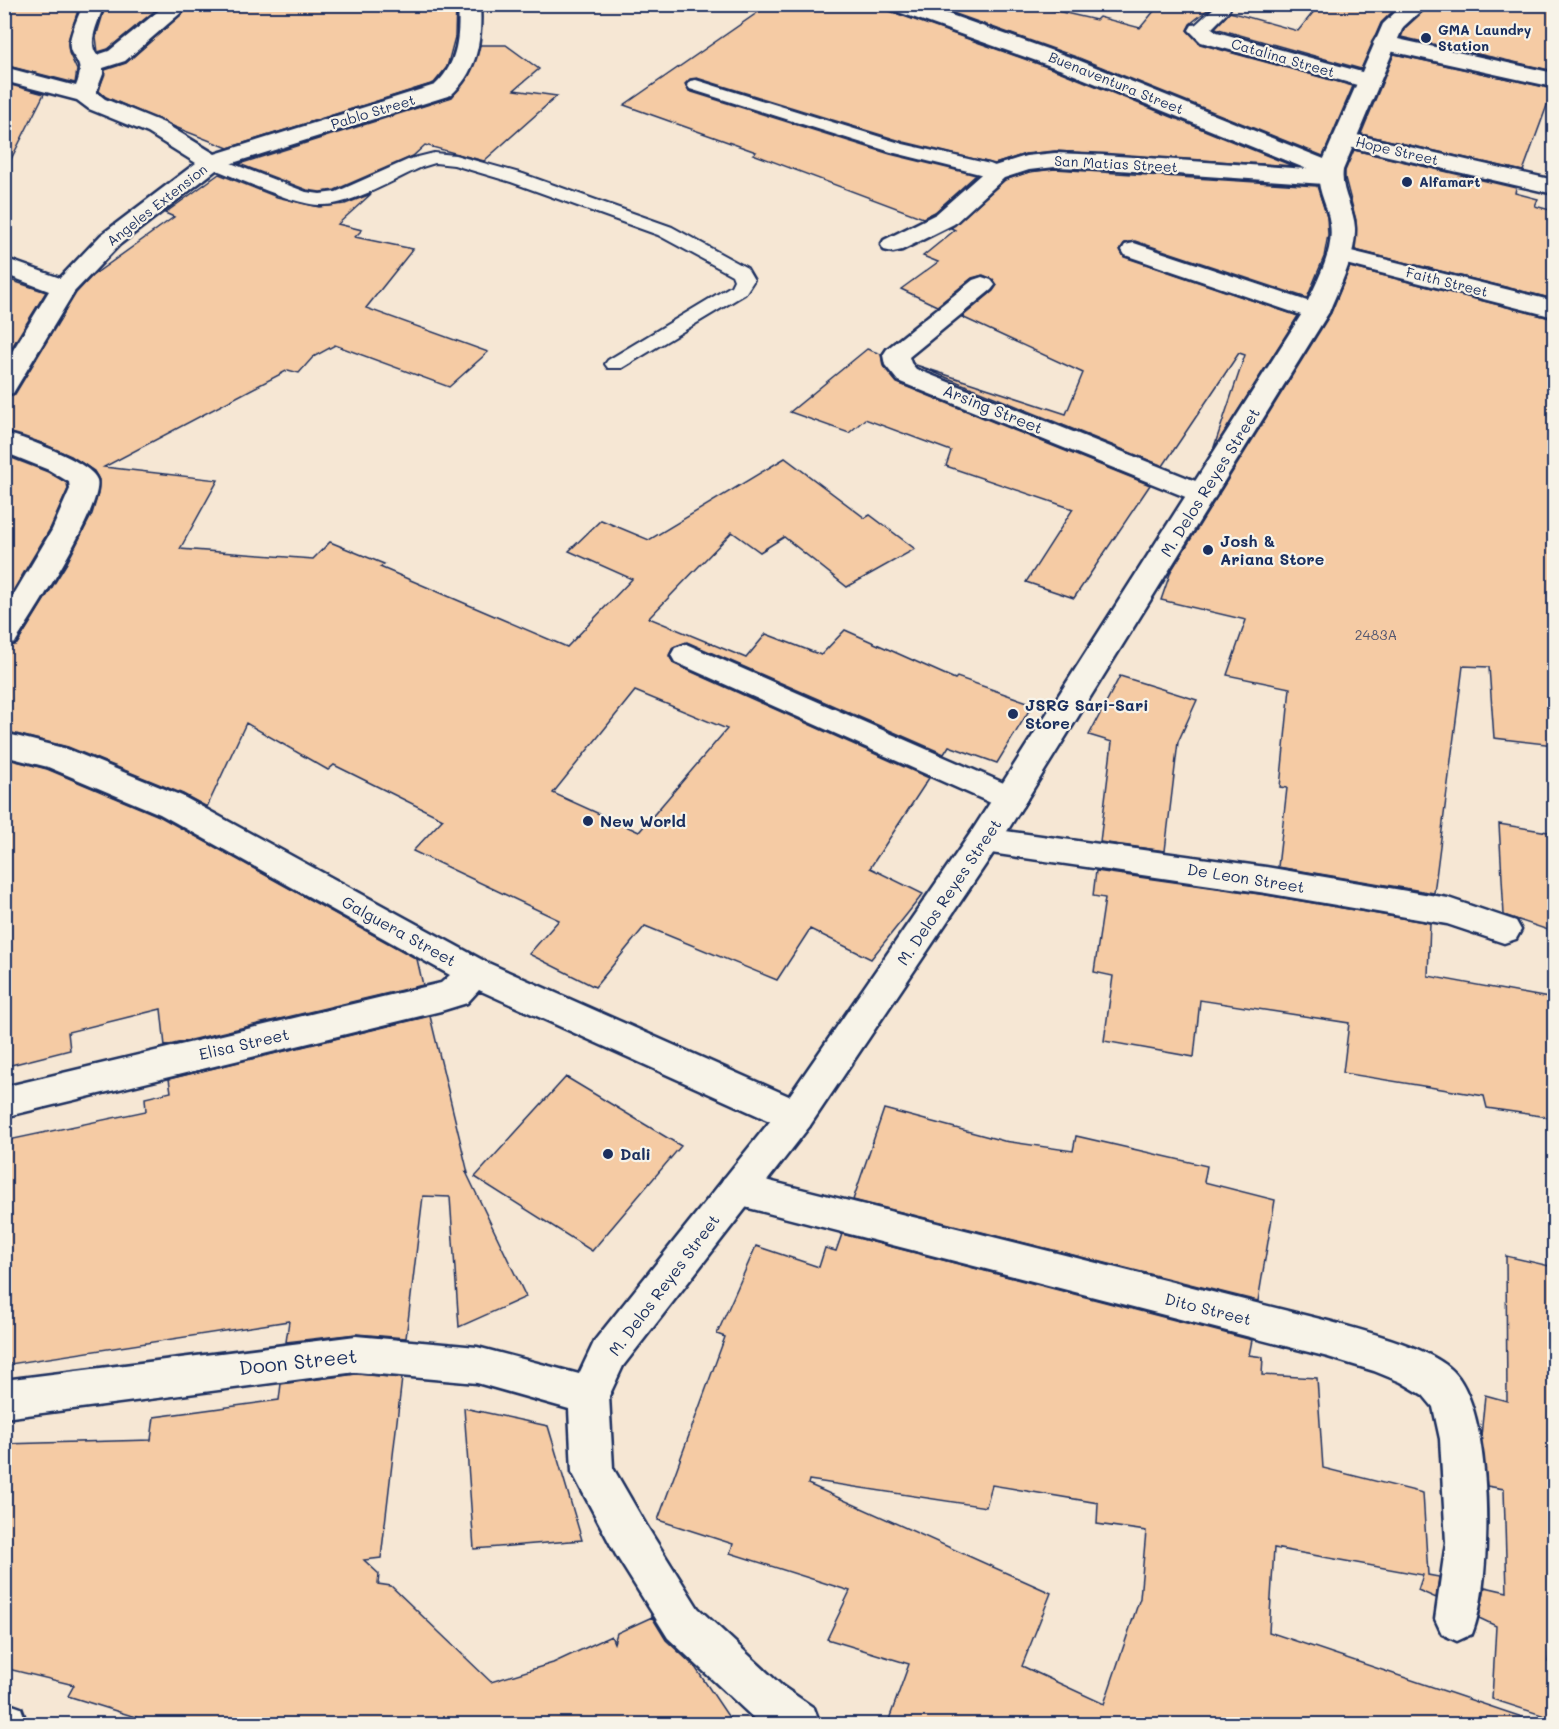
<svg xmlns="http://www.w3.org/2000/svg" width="1559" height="1729" font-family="Mali,sans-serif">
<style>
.building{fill:#f5cba4;stroke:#1b2f5e;stroke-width:1.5;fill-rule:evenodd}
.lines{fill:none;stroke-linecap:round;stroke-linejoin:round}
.service-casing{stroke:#1b2f5e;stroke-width:4}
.minor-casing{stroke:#1b2f5e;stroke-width:5}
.tertiary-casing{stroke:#1b2f5e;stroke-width:5}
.service{fill:#f7f3e8;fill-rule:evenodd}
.minor{fill:#f7f3e8;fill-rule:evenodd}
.tertiary{fill:#f7f3e8;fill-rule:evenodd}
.poi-dot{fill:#1b2f5e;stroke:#f7f3e8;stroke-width:2}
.labels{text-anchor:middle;stroke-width:4.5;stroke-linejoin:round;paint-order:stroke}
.far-poi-label{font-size:14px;font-weight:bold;fill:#1b2f5e;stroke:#f7f3e8;text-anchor:start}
.far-street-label{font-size:14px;fill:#1b2f5e;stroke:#f7f3e8}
.number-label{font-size:14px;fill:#525670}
.street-label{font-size:16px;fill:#1b2f5e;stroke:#f7f3e8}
.poi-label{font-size:16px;font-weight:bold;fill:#1b2f5e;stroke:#f7f3e8;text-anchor:start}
.near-street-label{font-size:20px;fill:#1b2f5e;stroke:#f7f3e8}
</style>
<rect width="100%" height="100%" fill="#f6e7d4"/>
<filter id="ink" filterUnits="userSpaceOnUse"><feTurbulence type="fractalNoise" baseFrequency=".0167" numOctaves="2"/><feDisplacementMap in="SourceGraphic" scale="12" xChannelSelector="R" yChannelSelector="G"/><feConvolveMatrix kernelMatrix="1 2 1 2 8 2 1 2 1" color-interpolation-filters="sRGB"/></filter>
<g filter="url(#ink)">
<!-- building -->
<path class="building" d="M 4,4 L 80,4 L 68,41 L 69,53 L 77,70 L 75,83 L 4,65 Z
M 106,4 L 163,4 L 108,49 L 98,52 L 96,37 Z
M 193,4 L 456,4 L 455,37 L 447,67 L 434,83 L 228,148 L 175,127 L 106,97 L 99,91 L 105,70 L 126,63 Z
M 770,4 L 886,4 L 889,11 L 1061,72 L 1293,166 L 1055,151 L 1025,154 L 995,164 L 904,142 L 697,78 L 690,79 L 685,84 L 689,91 L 890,154 L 976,175 L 935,212 L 923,218 L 753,154 L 756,152 L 624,105 Z
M 928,4 L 1026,4 L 1096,20 L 1099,17 L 1140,28 L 1160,4 L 1202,4 L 1211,7 L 1190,24 L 1187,30 L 1200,44 L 1353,86 L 1323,156 L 1079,58 Z
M 1320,4 L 1400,4 L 1381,23 L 1361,69 L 1215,28 L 1230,12 L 1298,31 Z
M 1453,4 L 1554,4 L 1554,71 L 1401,37 L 1405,28 L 1427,8 L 1447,12 Z
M 480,45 L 506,45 L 539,69 L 514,90 L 557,96 L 484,161 L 425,145 L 413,156 L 335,190 L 320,192 L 307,190 L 239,164 L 452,97 L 469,76 Z
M 1394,54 L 1553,89 L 1523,171 L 1361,134 Z
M 4,83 L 44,94 L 4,173 Z
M 1354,150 L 1516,188 L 1515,193 L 1538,199 L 1535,206 L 1554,211 L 1554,299 L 1355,250 L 1356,220 L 1345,178 L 1345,171 Z
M 1055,169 L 1317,186 L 1327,217 L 1328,235 L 1324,257 L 1307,298 L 1135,241 L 1125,243 L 1120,249 L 1124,257 L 1298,316 L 1213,450 L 1245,355 L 1239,353 L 1163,466 L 916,365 L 1066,414 L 1083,373 L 962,317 L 993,291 L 997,285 L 993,279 L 983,275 L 972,278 L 937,306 L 901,289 L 938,262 L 923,256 L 955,230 L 951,228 L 1005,180 L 1029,172 Z
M 219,174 L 277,197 L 319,207 L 345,204 L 371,194 L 338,224 L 362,230 L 355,237 L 413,249 L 366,308 L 488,352 L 449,387 L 335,345 L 313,357 L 299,373 L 288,370 L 104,467 L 218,480 L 180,549 L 313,559 L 330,542 L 384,564 L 380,567 L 567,647 L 632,579 L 569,551 L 601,520 L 649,540 L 785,458 L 865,518 L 870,515 L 915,549 L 847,587 L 784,537 L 760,552 L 732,532 L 649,618 L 746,658 L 766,634 L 821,655 L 845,630 L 955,679 L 957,677 L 1033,704 L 997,763 L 949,746 L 944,754 L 687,642 L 673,647 L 669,656 L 674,664 L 929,778 L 870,868 L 923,894 L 871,959 L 810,929 L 777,980 L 645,926 L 595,987 L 529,954 L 559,920 L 413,851 L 443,819 L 334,765 L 328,770 L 246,723 L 207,807 L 183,794 L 68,747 L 4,731 L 4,648 L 17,644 L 67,563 L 92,514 L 98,494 L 99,480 L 94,471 L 71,456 L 41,443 L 4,431 L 4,397 L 15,394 L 76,293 L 92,276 L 174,217 L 165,213 ZM 635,691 L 727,729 L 639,832 L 553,793 Z
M 1350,267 L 1554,319 L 1554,745 L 1494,738 L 1489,667 L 1463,666 L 1434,893 L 1278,867 L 1287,788 L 1280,787 L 1290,688 L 1227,675 L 1246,620 L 1161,600 L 1171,571 L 1331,313 Z
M 4,278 L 46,292 L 4,360 Z
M 867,349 L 881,354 L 883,366 L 897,383 L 1150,485 L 1074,598 L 1026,582 L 1073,509 L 946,466 L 951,451 L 865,419 L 849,433 L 790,412 Z
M 4,455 L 48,472 L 67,483 L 68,489 L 50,529 L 4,606 Z
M 1120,676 L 1197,700 L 1178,742 L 1165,851 L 1100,842 L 1112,742 L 1089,735 Z
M 4,758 L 47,769 L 159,816 L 417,959 L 423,985 L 165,1046 L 161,1009 L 68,1032 L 70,1050 L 7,1066 L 4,1026 Z
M 1499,824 L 1554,833 L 1554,932 L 1504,915 Z
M 1096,871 L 1266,895 L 1430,923 L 1428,976 L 1554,999 L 1554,1118 L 1487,1108 L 1484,1096 L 1343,1073 L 1349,1023 L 1200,1000 L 1194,1057 L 1104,1041 L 1113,976 L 1094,972 L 1105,898 L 1093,896 Z
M 430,1016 L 468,1173 L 466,1172 L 526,1297 L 459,1327 L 450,1197 L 423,1196 L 406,1338 L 356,1334 L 286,1342 L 289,1321 L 4,1365 L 4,1141 L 146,1111 L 145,1098 L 171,1092 L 169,1079 Z
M 566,1077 L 681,1146 L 592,1251 L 475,1177 Z
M 884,1109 L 1004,1141 L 1073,1151 L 1076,1136 L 1207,1166 L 1204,1182 L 1275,1200 L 1258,1301 L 853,1200 Z
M 842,1234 L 1252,1340 L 1249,1355 L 1263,1357 L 1262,1375 L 1317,1378 L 1323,1468 L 1423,1493 L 1428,1575 L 1439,1577 L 1436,1598 L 1418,1590 L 1423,1575 L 1274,1548 L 1269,1632 L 1522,1717 L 1520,1725 L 887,1725 L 909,1664 L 827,1639 L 850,1591 L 730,1553 L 733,1544 L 658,1520 L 725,1337 L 717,1334 L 756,1246 L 819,1267 L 825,1248 L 836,1251 ZM 809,1480 L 986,1507 L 992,1485 L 1098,1503 L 1097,1524 L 1146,1531 L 1140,1598 L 1104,1704 L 1022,1666 L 1051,1593 L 808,1484 Z
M 1506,1256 L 1554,1267 L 1554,1621 L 1548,1662 L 1554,1665 L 1554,1719 L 1492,1699 L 1496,1626 L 1479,1618 L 1485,1587 L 1507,1592 L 1504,1489 L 1487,1486 L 1481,1437 L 1485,1395 L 1507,1401 Z
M 356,1374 L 402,1378 L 381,1558 L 364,1560 L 379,1574 L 378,1584 L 391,1586 L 491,1682 L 553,1663 L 611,1636 L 614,1643 L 617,1633 L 652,1617 L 666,1640 L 695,1667 L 734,1725 L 161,1725 L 68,1696 L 74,1685 L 4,1668 L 4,1444 L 151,1440 L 154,1417 L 279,1400 L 281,1384 Z
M 464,1408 L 548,1426 L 582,1540 L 474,1549 Z"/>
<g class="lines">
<!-- service casing -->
<g class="service-casing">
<path id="service" d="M 1224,4 L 1230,9 L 1228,12 L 1206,34 L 1194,34 L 1192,30 L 1194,26 L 1216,6 Z
M 696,80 L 903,144 L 990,164 L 1002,169 L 1005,173 L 1002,177 L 996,178 L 891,152 L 690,89 L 687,85 L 690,81 Z
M 434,153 L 455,155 L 523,174 L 672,227 L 747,268 L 754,280 L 745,294 L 622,368 L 608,368 L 605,364 L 608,360 L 731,286 L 734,280 L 732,275 L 658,235 L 511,182 L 454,165 L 435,163 L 422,167 C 395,179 349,207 319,205 C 289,203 236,177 206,166 L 203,162 L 206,158 L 218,158 L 306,192 L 320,194 L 336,192 L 410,159 Z"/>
</g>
<!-- minor casing -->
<g class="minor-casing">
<path id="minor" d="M 83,4 L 104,4 C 100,19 86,42 97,55 L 109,51 L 167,4 L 191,4 L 125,61 L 103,68 L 103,74 L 96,92 L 105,99 L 164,123 L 215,154 L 435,85 C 458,64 460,34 458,4 L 480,4 C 482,39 478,70 451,95 L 220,167 L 119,245 L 74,292 L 13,393 L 4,395 L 4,365 L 49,291 L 4,274 L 4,258 L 60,278 L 101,235 L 196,163 L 148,133 L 89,109 L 77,100 L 4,81 L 4,67 L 76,86 C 88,57 67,61 70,41 C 72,29 79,16 83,4 Z
M 888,4 L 920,4 L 1078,60 L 1339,165 L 1343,170 L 1335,176 L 1332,182 L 1324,184 L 1103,169 L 1055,167 L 1029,170 L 1004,178 L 954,224 L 902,250 L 893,252 L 884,250 L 881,245 L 884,240 L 936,214 L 988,168 L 1026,156 L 1055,153 L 1103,155 L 1307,169 L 1062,70 L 890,9 Z
M 1200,24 L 1208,25 L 1217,32 L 1376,76 L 1379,81 L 1376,86 L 1368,88 L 1201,42 L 1189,30 L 1192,25 Z
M 1384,36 L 1554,73 L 1554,87 L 1376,48 L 1373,43 L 1376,38 Z
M 1344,132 L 1554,180 L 1554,194 L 1336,144 L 1332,139 L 1336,134 Z
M 1134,243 L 1325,307 L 1329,312 L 1325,317 L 1316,320 L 1307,317 L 1125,255 L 1122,250 L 1125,245 Z
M 1339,248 L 1554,301 L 1554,317 L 1330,260 L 1327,255 L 1330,250 Z
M 982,277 L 991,280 L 995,285 L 991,290 L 909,357 L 911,363 L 916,369 L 1213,488 L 1217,494 L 1213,500 L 1203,503 L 1193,500 L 898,381 L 885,365 L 883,355 L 887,349 L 973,280 Z
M 4,433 C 23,437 92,462 97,480 C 104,506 31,617 15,643 L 4,646 L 4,611 L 52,530 L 70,489 L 69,482 L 49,470 L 4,452 Z
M 686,644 L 1022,791 L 1027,799 L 1022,807 L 1011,811 L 1000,807 L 675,662 L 671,655 L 675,648 Z
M 4,733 L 67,749 L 182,796 L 486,962 L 809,1105 L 814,1116 L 809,1127 L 796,1131 L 783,1127 L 479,990 L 467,1003 L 441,1011 L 4,1117 L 4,1087 L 441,983 L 450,975 L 160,814 L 48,767 L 4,756 Z
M 984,828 L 1266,867 L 1448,898 L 1516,921 L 1521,930 L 1516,939 L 1504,943 L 1447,924 L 1266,893 L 984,852 L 972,849 L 968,840 L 972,831 Z
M 737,1173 L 1328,1321 C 1363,1331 1424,1345 1451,1369 C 1495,1407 1493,1584 1472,1634 L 1457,1641 L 1442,1634 L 1435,1619 L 1446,1542 L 1440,1439 L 1433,1407 L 1423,1395 L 1401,1382 L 1374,1371 L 1328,1357 L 737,1205 L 724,1200 L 718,1189 L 724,1178 Z
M 4,1702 L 21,1708 L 27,1724 L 4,1724 Z"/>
</g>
<!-- tertiary casing -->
<g class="tertiary-casing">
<path id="tertiary" d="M 1404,4 L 1428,4 L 1403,27 L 1343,170 C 1340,191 1354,208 1355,228 C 1356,257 1339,286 1329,312 L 996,849 L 809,1127 L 623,1366 L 609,1396 L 613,1468 L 646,1525 L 698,1608 L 782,1686 L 814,1708 L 820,1724 L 760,1724 L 668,1638 L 616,1555 L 572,1472 L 569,1409 L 477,1383 L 356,1372 L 4,1418 L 4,1380 L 356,1336 L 477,1347 L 579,1374 L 595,1340 L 783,1105 L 972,831 L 1303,312 C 1314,286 1335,253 1330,224 C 1328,205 1316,189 1319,170 L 1383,24 Z"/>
</g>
<!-- service -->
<use href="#service" class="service"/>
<!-- minor -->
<use href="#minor" class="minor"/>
<!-- tertiary -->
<use href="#tertiary" class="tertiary"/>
</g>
</g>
<!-- markers -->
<g class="poi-dot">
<circle cx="1426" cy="38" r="6"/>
<circle cx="1407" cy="182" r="6"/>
<circle cx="1208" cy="550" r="6"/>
<circle cx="1013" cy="714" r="6"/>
<circle cx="588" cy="821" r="6"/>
<circle cx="608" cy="1154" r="6"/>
</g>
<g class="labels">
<!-- far-poi labels -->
<g class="far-poi-label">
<text x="1438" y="35">GMA Laundry<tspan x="1438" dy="16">Station</tspan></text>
<text x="1419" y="187">Alfamart</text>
</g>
<!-- far-street labels -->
<g class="far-street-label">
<text transform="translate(1283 58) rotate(16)" y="5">Catalina Street</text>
<text transform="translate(1116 83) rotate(22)" y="5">Buenaventura Street</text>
<text transform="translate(373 112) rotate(-17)" y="5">Pablo Street</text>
<text transform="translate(1397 151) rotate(13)" y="5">Hope Street</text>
<text transform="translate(1116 164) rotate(3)" y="5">San Matias Street</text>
<text transform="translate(157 205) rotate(-38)" y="5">Angeles Extension</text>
<text transform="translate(1447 282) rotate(14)" y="5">Faith Street</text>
</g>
<!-- number labels -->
<g class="number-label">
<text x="1376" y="640">2483A</text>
</g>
<!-- street labels -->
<g class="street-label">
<text transform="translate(993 409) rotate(22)" y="6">Arsing Street</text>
<text transform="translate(1210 482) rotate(-58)" y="6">M. Delos Reyes Street</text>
<text transform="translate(1246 878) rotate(9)" y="6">De Leon Street</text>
<text transform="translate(949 892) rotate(-56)" y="6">M. Delos Reyes Street</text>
<text transform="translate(399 931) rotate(29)" y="6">Galguera Street</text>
<text transform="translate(244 1044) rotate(-13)" y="6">Elisa Street</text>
<text transform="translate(664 1285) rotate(-53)" y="6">M. Delos Reyes Street</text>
<text transform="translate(1208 1309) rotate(14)" y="6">Dito Street</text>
</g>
<!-- poi labels -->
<g class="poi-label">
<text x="1220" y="547">Josh &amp;<tspan x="1220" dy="18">Ariana Store</tspan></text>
<text x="1025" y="711">JSRG Sari-Sari<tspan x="1025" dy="18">Store</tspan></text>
<text x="600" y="827">New World</text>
<text x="620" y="1160">Dali</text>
</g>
<!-- near-street labels -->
<g class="near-street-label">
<text transform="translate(298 1362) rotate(-6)" y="7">Doon Street</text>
</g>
</g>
<!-- margin -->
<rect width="1559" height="1729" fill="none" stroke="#f7f3e8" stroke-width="24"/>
<rect x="12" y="12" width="1535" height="1705" fill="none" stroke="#1b2f5e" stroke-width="2" filter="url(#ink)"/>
</svg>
